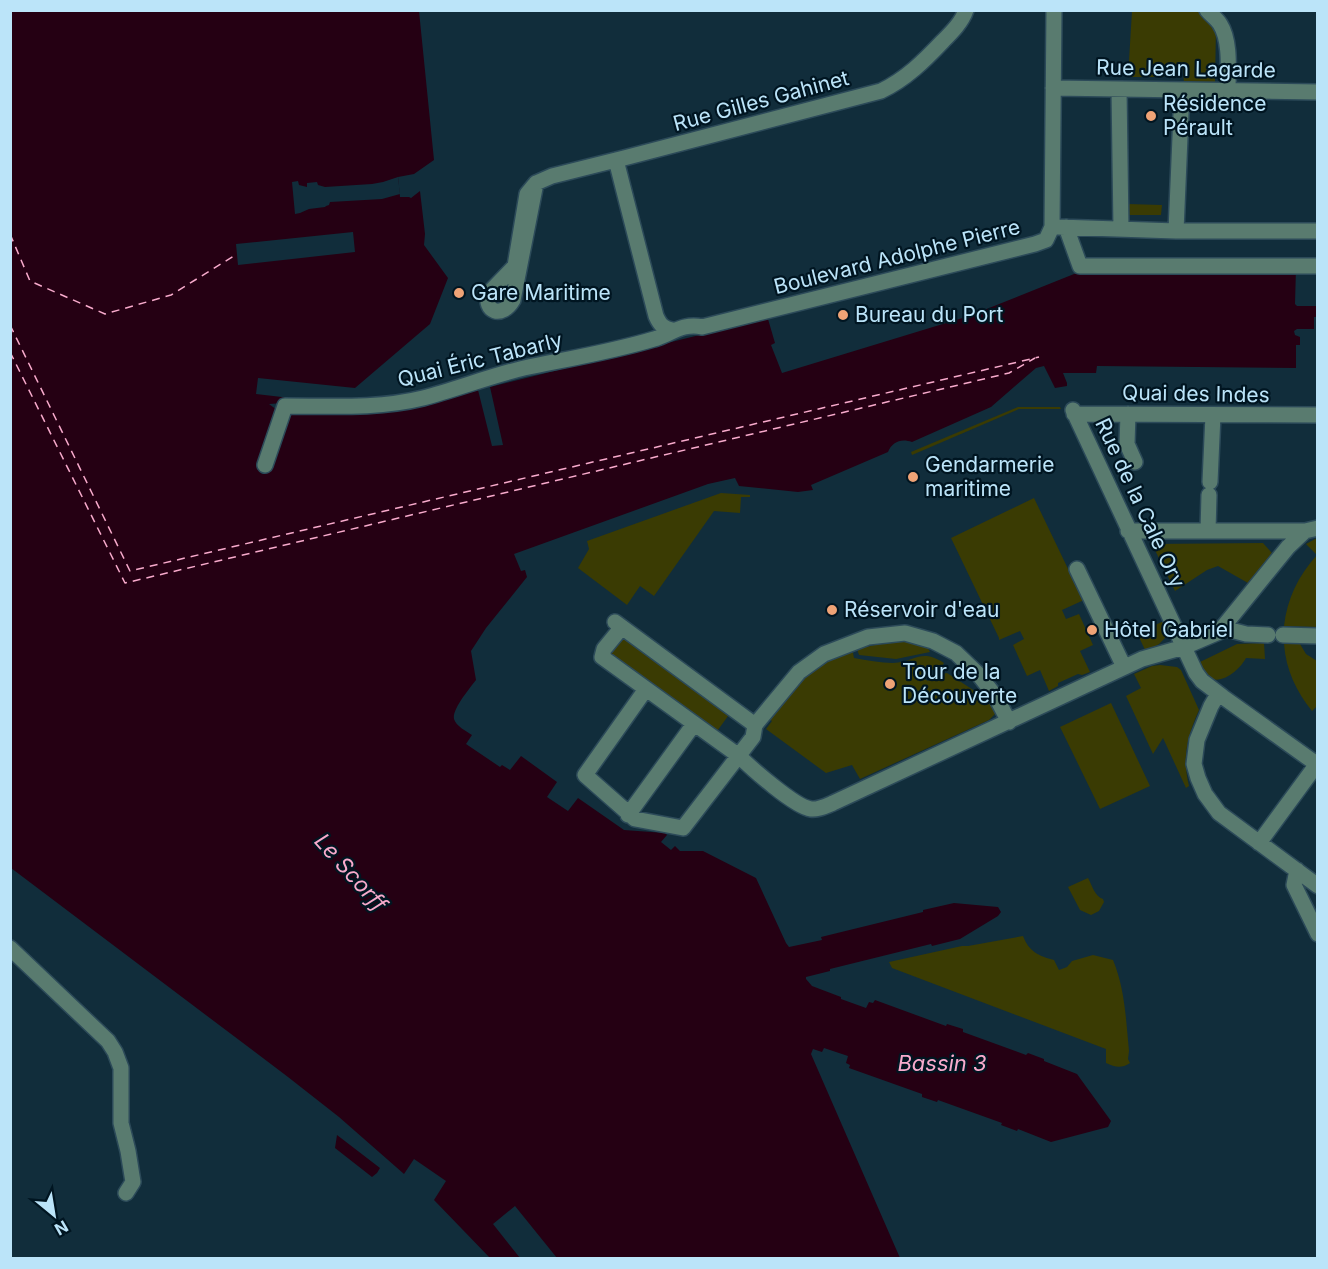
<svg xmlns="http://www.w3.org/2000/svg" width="1328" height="1269" font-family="Inter,sans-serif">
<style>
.green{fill:#3a3b03}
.water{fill:#250013}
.pier{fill:#112d3b}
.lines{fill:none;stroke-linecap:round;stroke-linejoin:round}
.ferry{stroke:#f8aacc;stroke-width:1.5;stroke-dasharray:8 6;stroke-linecap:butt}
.minor-casing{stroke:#2c4a59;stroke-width:18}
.minor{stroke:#597b6f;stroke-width:15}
.poi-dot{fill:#efa376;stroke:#001521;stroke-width:2}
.labels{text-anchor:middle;stroke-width:4.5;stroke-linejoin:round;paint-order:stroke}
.street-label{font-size:21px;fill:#bbe4f9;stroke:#001521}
.poi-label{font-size:21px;fill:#bbe4f9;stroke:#001521;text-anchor:start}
.water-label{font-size:22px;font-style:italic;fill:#f8aacc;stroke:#001521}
</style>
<rect width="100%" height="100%" fill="#112d3b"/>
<!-- green -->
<path class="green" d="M 1132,11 L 1198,11 L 1216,28 L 1215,82 L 1184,83 L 1183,69 L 1164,69 L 1164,77 L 1128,77 Z
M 1127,204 L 1162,205 L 1161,215 L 1127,215 Z
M 1018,407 L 1060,407 L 1061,409 L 1019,409 L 912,455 L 911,452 Z
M 721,493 L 750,495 L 750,497 L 741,497 L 740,513 L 714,511 L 654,596 L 640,586 L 627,605 L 578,568 L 589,549 L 587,541 Z
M 1034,498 L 1083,600 L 1084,600 L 1062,610 L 1066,619 L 1079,614 L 1093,645 L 1080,651 L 1090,672 L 1082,675 L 1078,674 L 1058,683 L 1058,686 L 1049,691 L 1040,670 L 1027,676 L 1013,645 L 1024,639 L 1020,631 L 999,640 L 999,638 L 951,538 Z
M 1317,538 L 1317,627 L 1284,626 C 1287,599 1298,576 1317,555 L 1306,544 Z
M 1263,543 L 1272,553 L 1248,583 L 1218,566 L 1207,570 L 1175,591 L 1152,544 Z
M 1164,621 L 1167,628 L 1167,636 L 1159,644 L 1146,652 L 1137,633 Z
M 624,633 L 731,712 L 715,734 L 608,655 Z
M 902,639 L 924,641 L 930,652 L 896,659 L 859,655 L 857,649 Z
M 1264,643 L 1265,659 L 1246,658 C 1241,668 1223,685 1210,678 C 1205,675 1203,667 1200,662 L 1237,644 Z
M 1284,644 L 1300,644 L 1306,654 L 1317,661 L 1317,706 L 1312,711 C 1296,691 1286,670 1284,644 Z
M 852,648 L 854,658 C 867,660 880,663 893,663 C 916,662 920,648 944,663 L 941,668 C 933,670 926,670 923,678 L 928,681 L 929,678 L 936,675 L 947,673 L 981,695 L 995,709 L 996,713 L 989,720 L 860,779 L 852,765 L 826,773 L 766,729 L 772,721 L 768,718 L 802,676 L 822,661 Z
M 1160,665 L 1177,667 L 1181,670 L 1199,710 C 1187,737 1182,757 1189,786 L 1186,788 L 1163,738 L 1153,754 L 1126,696 L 1141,688 L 1134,674 L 1152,666 Z
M 1111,703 L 1150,786 L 1100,809 L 1060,727 Z
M 1088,878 C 1092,885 1095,897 1103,899 L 1104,902 L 1099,911 L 1091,915 L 1080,910 L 1068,887 Z
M 1023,936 C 1029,952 1039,956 1054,960 L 1059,970 L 1067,967 L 1072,961 L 1093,955 L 1113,960 C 1125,989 1126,1020 1129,1051 L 1128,1059 L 1130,1063 C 1121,1069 1115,1067 1106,1063 L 1106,1049 L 892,968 L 889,962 L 962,946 L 968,946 Z"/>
<!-- water -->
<path class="water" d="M 10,11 L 419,11 L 434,160 L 414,174 L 398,177 L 400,197 L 409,197 L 411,198 L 420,191 L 425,234 L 424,245 L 448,278 L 430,324 L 355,388 L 258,378 L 256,394 L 299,399 L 299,402 L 269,404 L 281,413 L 258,467 L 259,471 L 262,474 L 266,473 L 269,470 L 286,414 L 395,409 L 478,390 L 492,446 L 503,445 L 490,387 L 764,319 L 764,320 L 768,319 L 775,343 L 771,345 L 782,373 L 969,316 L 1079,272 L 1296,268 L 1295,304 L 1297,306 L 1317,306 L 1318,317 L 1314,317 L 1314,329 L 1297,329 L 1294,331 L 1295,335 L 1300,337 L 1300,345 L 1296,345 L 1296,368 L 1097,366 L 1096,373 L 1063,373 L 1067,383 L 1067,386 L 1055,388 L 1044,366 L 1036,368 L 991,407 L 912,442 C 901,438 892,442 888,452 L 811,485 L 813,490 L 798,492 L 739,486 L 735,478 L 708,484 L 514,554 L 521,571 L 525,570 L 527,577 L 486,628 L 471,651 L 476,680 C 470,688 452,709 454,719 C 456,726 466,731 472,735 L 466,744 L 500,767 L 502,765 L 510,770 L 521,756 L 557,782 L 547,797 L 568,811 L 578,798 L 624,830 L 665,833 L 667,835 L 661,842 L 671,850 L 675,846 L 680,851 L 703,851 L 756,878 L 786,943 L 789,947 L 822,940 L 821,937 L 923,912 L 923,910 L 954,903 L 998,907 L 1001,912 L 998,916 L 960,939 L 932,946 L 931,944 L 830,969 L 830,971 L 806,977 L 806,979 L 812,986 L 841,997 L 841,999 L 866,1008 L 869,1002 L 873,1003 L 875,1000 L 946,1026 L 947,1024 L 963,1029 L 963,1032 L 1026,1055 L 1028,1053 L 1044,1059 L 1044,1061 L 1077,1074 L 1111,1121 L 1108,1127 L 1051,1142 L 1018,1129 L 1017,1131 L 1001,1125 L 1002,1123 L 938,1100 L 937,1102 L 922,1097 L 922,1094 L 849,1068 L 850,1065 L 846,1063 L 848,1056 L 824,1048 L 822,1052 L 813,1049 L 811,1054 L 900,1258 L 490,1258 L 434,1200 L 446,1181 L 414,1159 L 404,1174 L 339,1117 L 288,1077 L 11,868 Z
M 337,1135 L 380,1168 L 377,1173 L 372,1177 L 335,1148 Z"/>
<!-- pier -->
<path class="pier" d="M 398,177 L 400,194 L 382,199 L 330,202 L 329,205 L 326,206 L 325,207 L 309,209 L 300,213 L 295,214 L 292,182 L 298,181 L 299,185 L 307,187 L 307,183 L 317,182 L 318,185 L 325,187 L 372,184 L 383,182 Z
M 353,232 L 355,252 L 238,265 L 236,244 Z
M 515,1206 L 557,1258 L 520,1258 L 493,1224 Z"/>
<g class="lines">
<!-- ferry -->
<path class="ferry" d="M 10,234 L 30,281 L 105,314 L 171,295 L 237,254
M 10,325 L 130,571 L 1039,357
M 10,352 L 125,583 L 1009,373 L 1035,358"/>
<!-- minor casing -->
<g class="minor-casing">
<path id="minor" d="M 1207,10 C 1211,15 1217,19 1220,24 C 1231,41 1228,71 1228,90
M 1053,88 L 1318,92
M 1119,89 L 1121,229
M 616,160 L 656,316 C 660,325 663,328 672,330
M 536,183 L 513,300 C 502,319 483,312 489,293 L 515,266 L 527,194 L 536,183 L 552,176 L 624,158 L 881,91 C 906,79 924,61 943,41 C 952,32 962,22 966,10
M 1058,227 L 1176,231 L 1318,231
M 1066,227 L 1080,266 L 1318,266
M 1176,231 L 1182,90
M 1073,410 L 1196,673 L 1202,681 L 1223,697 L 1318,765
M 1074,414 L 1318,415
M 1128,414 L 1127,444 L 1135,462
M 265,465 L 285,406 C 331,406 379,409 423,398 C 457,389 490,376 524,368 C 567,359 611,352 654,339 C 669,335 684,322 702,327 L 1035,244 L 1046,240 L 1052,227 L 1054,10
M 1210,482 L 1213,415
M 1128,531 L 1305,531 L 1318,528
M 1208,531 L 1209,495
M 1077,569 L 1124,667
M 615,622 L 755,725
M 622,627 L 604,649 L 602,657 L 739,756 C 751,768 795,807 811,809 C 818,810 826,806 833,803 L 1142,659 L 1184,647 L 1219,632 L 1288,547 L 1305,531
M 1223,628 L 1246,634 L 1268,635
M 1283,635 L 1318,636
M 646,689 L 585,775 L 635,819 L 683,828 L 753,737 L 755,725 L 799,672 L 824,654 L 868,637 L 905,633 L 933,641 L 956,653 L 979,675 L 996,697 L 1009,722
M 1218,694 L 1211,706 L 1197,740 L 1194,764 L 1198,778 L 1205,794 L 1219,813 L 1318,886
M 628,815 L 694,724
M 1259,843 L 1317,764
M 1297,870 L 1294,885 L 1318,934
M 10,948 L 108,1041 L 115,1052 L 121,1068 L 121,1123 L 128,1151 L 133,1182 L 126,1193"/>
</g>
<!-- minor -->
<use href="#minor" class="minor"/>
</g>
<!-- markers -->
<g class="poi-dot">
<circle cx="1151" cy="116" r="6"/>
<circle cx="459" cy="293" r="6"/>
<circle cx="843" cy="315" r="6"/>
<circle cx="913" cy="477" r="6"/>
<circle cx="832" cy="610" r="6"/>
<circle cx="1092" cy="630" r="6"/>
<circle cx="890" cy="684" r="6"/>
</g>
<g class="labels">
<!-- street labels -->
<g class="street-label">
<text transform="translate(1186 69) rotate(1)" y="7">Rue Jean Lagarde</text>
<text transform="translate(761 101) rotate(-15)" y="7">Rue Gilles Gahinet</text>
<text transform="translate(897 257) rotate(-14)" y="7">Boulevard Adolphe Pierre</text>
<text transform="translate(480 360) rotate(-14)" y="7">Quai Éric Tabarly</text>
<text transform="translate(1196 394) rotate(1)" y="7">Quai des Indes</text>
<text transform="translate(1140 503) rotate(65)" y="7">Rue de la Cale Ory</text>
</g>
<!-- poi labels -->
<g class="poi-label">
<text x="1163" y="111">Résidence<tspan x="1163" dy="24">Pérault</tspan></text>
<text x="471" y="300">Gare Maritime</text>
<text x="855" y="322">Bureau du Port</text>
<text x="925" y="472">Gendarmerie<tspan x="925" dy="24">maritime</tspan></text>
<text x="844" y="617">Réservoir d'eau</text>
<text x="1104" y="637">Hôtel Gabriel</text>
<text x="902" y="679">Tour de la<tspan x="902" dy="24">Découverte</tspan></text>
</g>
<!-- water labels -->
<g class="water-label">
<text transform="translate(351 872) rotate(48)" y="8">Le Scorff</text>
<text x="942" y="1071">Bassin 3</text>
</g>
</g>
<!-- border -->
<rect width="1328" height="1269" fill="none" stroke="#bbe4f9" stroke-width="24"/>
<!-- north arrow -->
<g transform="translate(54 1215) rotate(150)" stroke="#001521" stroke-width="4.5" paint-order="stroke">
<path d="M0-4.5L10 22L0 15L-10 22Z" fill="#bbe4f9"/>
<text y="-9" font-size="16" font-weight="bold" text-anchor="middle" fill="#bbe4f9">N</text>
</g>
</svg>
